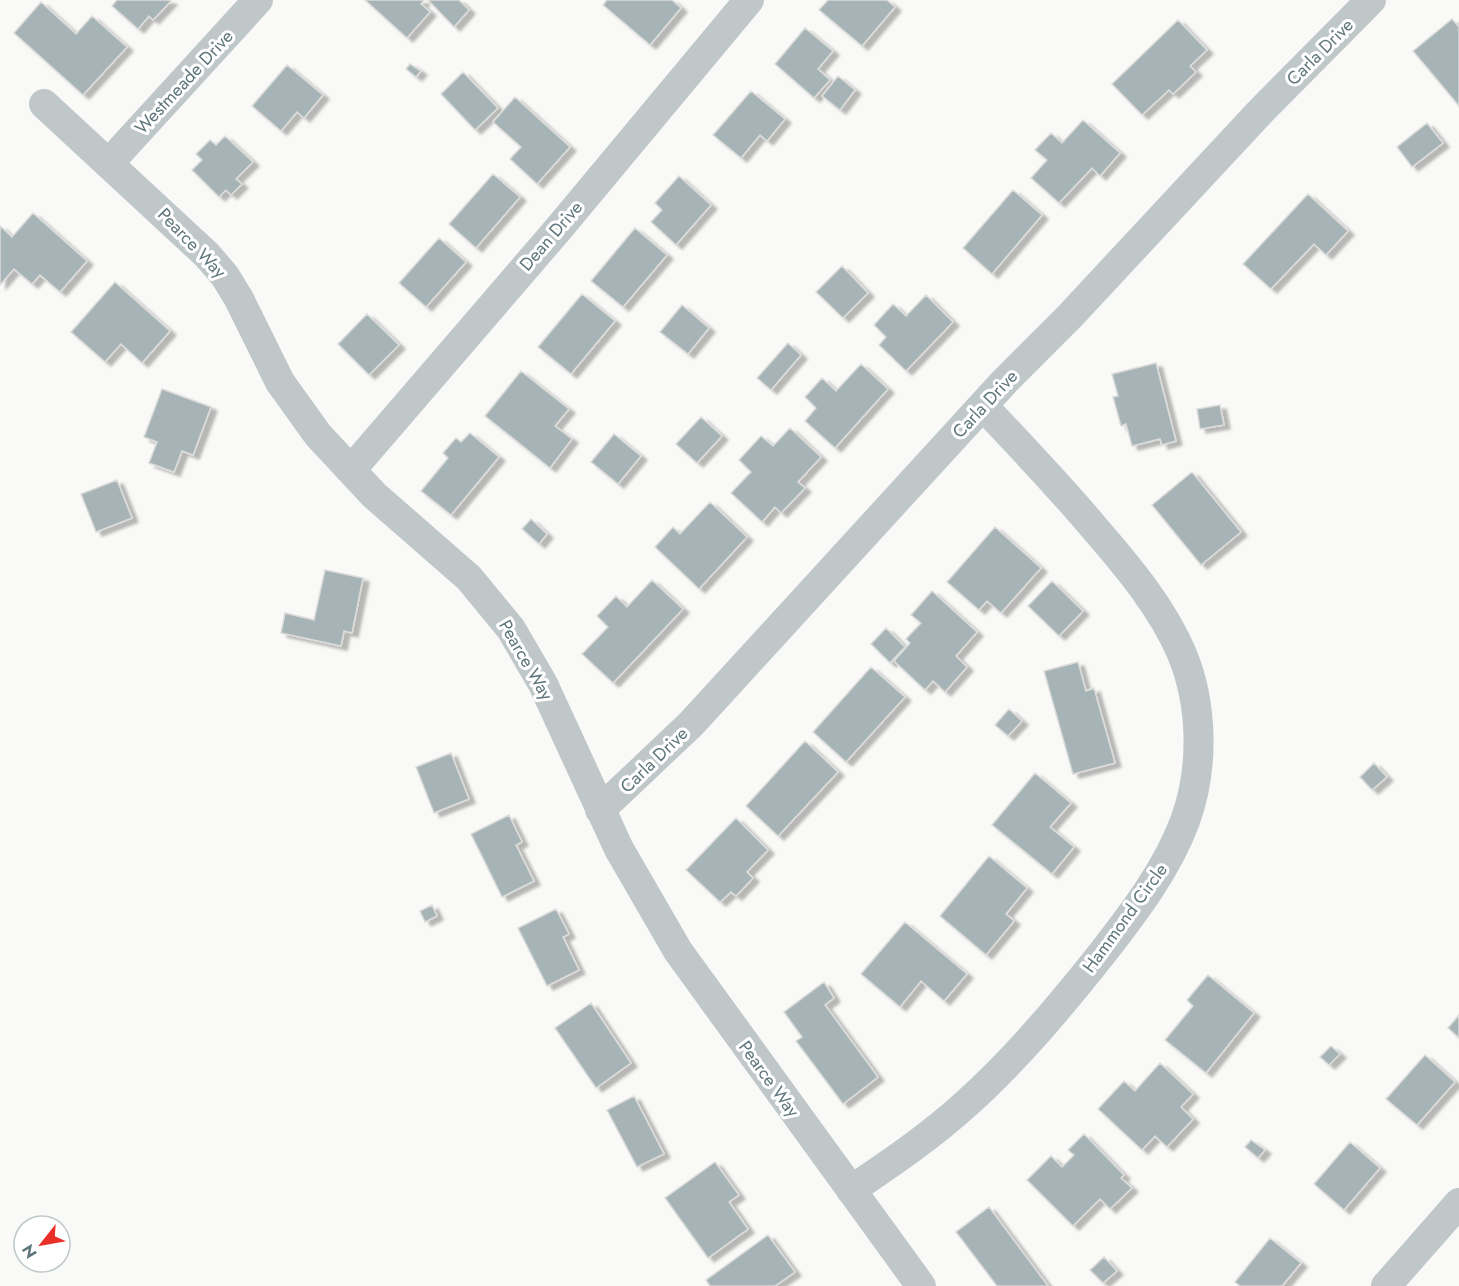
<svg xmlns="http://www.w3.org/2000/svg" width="1459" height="1286" font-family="Jost,sans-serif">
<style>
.building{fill:#a7b4b7;stroke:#dbdbd9;stroke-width:1.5;filter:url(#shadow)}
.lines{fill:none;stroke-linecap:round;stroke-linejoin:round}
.street{stroke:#c0c7c9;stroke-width:30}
.labels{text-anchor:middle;stroke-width:6;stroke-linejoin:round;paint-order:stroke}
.street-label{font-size:18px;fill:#5f767d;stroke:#fff}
</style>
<defs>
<filter id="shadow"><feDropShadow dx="6" dy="4" stdDeviation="1.5" flood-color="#0004"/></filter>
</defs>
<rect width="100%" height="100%" fill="#f9f9f7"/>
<!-- building -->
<path class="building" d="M 117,0 L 169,0 L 171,1 L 153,20 L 149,16 L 138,29 L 112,6 Z
M 365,0 L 424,0 L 421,4 L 430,12 L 407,38 Z
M 428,0 L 459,0 L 469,10 L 454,27 Z
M 607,0 L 672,0 L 681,8 L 650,45 L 603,5 Z
M 828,0 L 887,0 L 895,7 L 862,46 L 819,10 Z
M 41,2 L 76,34 L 92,16 L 127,47 L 83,95 L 14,33 Z
M 1452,19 L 1459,27 L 1459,106 L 1413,51 Z
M 1178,20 L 1207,50 L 1190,66 L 1196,72 L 1173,94 L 1169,90 L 1142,115 L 1112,84 Z
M 805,28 L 833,51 L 818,69 L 830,80 L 814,98 L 775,64 Z
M 410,64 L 421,71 L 416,77 L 406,69 Z
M 287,65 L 323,95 L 304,118 L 297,112 L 281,131 L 252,106 Z
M 463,72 L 498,108 L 475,130 L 441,94 Z
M 838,76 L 855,90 L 840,110 L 822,96 Z
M 751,91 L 785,119 L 767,141 L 760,135 L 741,158 L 713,135 Z
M 515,97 L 570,147 L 537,184 L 510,159 L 521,147 L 493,122 Z
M 1083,120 L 1120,153 L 1100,176 L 1092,168 L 1059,203 L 1031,178 L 1047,160 L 1035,150 L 1051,133 L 1062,143 Z
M 1427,123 L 1443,143 L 1412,167 L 1397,147 Z
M 225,136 L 253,162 L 236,179 L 242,184 L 231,195 L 226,190 L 219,197 L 192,170 L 202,160 L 196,154 L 210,140 L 216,145 Z
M 493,174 L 520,197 L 476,248 L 449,224 Z
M 679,176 L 711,205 L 676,245 L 651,222 L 662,210 L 655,203 Z
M 1013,190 L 1042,215 L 992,274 L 963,248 Z
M 1308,194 L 1348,231 L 1326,255 L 1314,244 L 1271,289 L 1243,264 Z
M 33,213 L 87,261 L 60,292 L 40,275 L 32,284 L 14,269 L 0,285 L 0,226 L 12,237 Z
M 635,228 L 667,255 L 623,307 L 591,281 Z
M 439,238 L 466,262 L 426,307 L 399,283 Z
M 842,266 L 868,293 L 843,318 L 816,292 Z
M 115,282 L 170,331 L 142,363 L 121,344 L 105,362 L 71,332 Z
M 582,294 L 615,321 L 571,374 L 538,347 Z
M 926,295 L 953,322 L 906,371 L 879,345 L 886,337 L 874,325 L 893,304 L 906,316 Z
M 682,305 L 709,328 L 688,354 L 660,332 Z
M 367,314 L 399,345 L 369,375 L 338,344 Z
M 788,343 L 801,355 L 771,390 L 757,378 Z
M 1156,363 L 1176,441 L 1162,445 L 1160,439 L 1132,446 L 1126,424 L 1121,426 L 1113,397 L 1118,396 L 1112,374 Z
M 861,364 L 888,389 L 835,448 L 805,421 L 816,408 L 805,397 L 822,378 L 836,391 Z
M 521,371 L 569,409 L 555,426 L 572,439 L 550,468 L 485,416 Z
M 162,389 L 211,407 L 193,455 L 182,451 L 174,472 L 149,463 L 157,442 L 144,437 Z
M 1220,405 L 1224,425 L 1200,429 L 1197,409 Z
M 701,417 L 722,436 L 697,463 L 676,444 Z
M 790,428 L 821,457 L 798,482 L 805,488 L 781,513 L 775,507 L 762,522 L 731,493 L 751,472 L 739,460 L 761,436 L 773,446 Z
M 470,433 L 499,457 L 451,515 L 421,491 L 448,458 L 443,453 L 456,438 L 461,442 Z
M 614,434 L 641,456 L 618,484 L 591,462 Z
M 1192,472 L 1241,532 L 1201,565 L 1152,505 Z
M 117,480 L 132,518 L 96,532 L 81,494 Z
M 710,502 L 747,537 L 699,589 L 655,547 L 673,527 L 680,534 Z
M 531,519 L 547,534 L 539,544 L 522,529 Z
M 995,527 L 1041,568 L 1001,613 L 987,601 L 979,610 L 947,582 Z
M 325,570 L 363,578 L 352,633 L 344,631 L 341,646 L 281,633 L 285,613 L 314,620 Z
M 652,580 L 683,609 L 613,683 L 582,654 L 608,627 L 597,616 L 616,596 L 627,607 Z
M 1052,581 L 1083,611 L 1059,636 L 1028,606 Z
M 932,591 L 977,632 L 956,656 L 967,667 L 945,692 L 933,681 L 925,690 L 894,661 L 910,643 L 906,639 L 921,623 L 911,615 Z
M 886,628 L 905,647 L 890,663 L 871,644 Z
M 1078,662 L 1086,691 L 1094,688 L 1115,763 L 1073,774 L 1044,671 Z
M 871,667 L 905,697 L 846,762 L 813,732 Z
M 1009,709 L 1022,721 L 1008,736 L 995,725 Z
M 805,741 L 838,772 L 778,836 L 746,806 Z
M 451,753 L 469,799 L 434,813 L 416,767 Z
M 1374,763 L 1387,777 L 1372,790 L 1360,777 Z
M 1035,773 L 1071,803 L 1050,827 L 1074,847 L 1052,874 L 992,825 Z
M 509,815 L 522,842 L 516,845 L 534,881 L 502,897 L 471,834 Z
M 736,818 L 768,850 L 747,872 L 753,878 L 736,896 L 731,892 L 720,902 L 686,870 Z
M 989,856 L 1027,888 L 1006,914 L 1014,921 L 986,955 L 940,916 Z
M 432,905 L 437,916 L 425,922 L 420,911 Z
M 556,909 L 569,934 L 563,937 L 579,970 L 547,986 L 518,928 Z
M 905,922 L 967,974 L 944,1001 L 921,981 L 900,1007 L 861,974 Z
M 1208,975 L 1254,1013 L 1206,1073 L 1165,1040 L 1193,1006 L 1187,1000 Z
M 824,982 L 834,998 L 825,1005 L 878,1077 L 843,1104 L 796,1041 L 802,1037 L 784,1012 Z
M 591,1003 L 631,1063 L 596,1088 L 555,1028 Z
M 1459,1015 L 1459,1038 L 1448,1028 Z
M 1331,1046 L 1340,1054 L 1329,1065 L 1320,1057 Z
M 1425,1055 L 1455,1082 L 1417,1125 L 1386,1099 Z
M 1160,1063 L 1193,1094 L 1181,1107 L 1193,1119 L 1167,1147 L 1155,1136 L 1142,1150 L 1098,1109 L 1124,1081 L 1135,1091 Z
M 634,1096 L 664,1154 L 637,1167 L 607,1110 Z
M 1084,1134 L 1124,1175 L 1121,1178 L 1132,1188 L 1110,1209 L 1100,1199 L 1073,1226 L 1027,1180 L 1051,1156 L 1062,1167 L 1074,1155 L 1068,1150 Z
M 1251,1140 L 1265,1150 L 1258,1158 L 1245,1147 Z
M 1350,1142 L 1380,1168 L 1344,1210 L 1314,1184 Z
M 715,1162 L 739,1195 L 729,1202 L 748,1229 L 708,1258 L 665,1198 Z
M 989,1207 L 1048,1286 L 997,1286 L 956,1232 Z
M 768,1235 L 795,1272 L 775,1286 L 710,1286 L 706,1280 Z
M 1270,1238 L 1301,1263 L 1282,1286 L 1240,1286 L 1235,1282 Z
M 1104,1257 L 1117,1271 L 1103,1283 L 1090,1270 Z"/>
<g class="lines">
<!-- street -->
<path class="street" d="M 44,104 L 207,255 L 225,276 L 239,299 L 280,382 L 318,435 L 374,495 L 469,578 L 511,629 L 543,684 L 619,849 L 678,951 L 921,1286
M 109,163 L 258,0
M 351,470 L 560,227 L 749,0
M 600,810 L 691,724 L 1005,381 L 1070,316 L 1260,112 L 1371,0
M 851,1190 C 891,1163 931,1136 967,1103 C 1017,1058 1062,1004 1104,951 C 1135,911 1167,869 1185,821 C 1204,769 1203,705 1182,654 C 1163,609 1129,568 1097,531 C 1061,488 1022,447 983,406
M 1386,1286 L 1459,1203"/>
</g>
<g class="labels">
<!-- street labels -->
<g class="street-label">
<text transform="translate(1320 52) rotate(-45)" y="6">Carla Drive</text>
<text transform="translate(184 82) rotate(-47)" y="6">Westmeade Drive</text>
<text transform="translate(551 236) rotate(-49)" y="6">Dean Drive</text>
<text transform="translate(192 243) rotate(46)" y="6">Pearce Way</text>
<text transform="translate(985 404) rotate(-47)" y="6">Carla Drive</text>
<text transform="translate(526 660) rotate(60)" y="6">Pearce Way</text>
<text transform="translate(654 760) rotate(-44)" y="6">Carla Drive</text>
<text transform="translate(1125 918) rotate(-54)" y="6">Hammond Circle</text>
<text transform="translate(769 1079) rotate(54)" y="6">Pearce Way</text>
</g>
</g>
<!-- north arrow -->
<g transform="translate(42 1244) rotate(239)"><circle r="28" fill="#ffffff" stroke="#bfc8cb" stroke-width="1.5"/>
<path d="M0-4.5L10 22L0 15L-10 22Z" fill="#e93028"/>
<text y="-9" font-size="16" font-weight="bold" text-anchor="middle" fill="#5f767d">N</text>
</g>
</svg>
